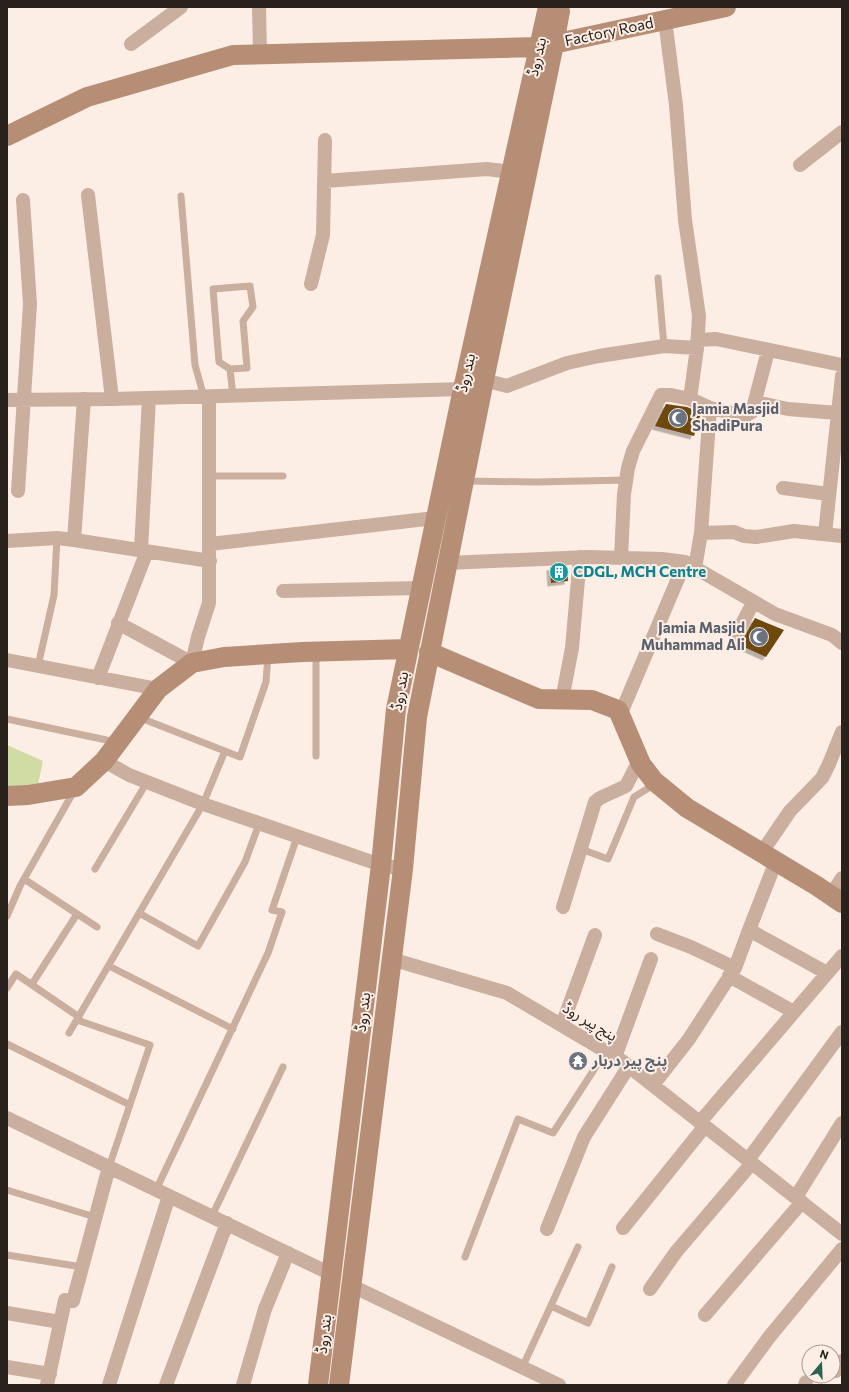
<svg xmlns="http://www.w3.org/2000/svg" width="849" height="1392" font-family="Commissioner,'Noto Sans Arabic',sans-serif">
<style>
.green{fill:#d0dca3}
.building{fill:#6e480c;filter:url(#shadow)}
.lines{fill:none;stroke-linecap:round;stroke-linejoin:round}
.lane{stroke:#caae9e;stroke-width:7}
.street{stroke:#caae9e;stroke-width:14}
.secondary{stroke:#b68e76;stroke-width:20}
.labels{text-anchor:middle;stroke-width:4;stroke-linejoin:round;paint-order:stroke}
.street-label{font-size:15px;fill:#29211c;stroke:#fcede5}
.worship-label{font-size:15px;font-weight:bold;fill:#5b616d;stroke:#fcede5;text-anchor:start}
.culture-label{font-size:15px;font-weight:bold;fill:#0d838f;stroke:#fcede5;text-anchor:start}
</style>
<defs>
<filter id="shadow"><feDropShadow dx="-3.5" dy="3.5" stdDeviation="0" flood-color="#0004"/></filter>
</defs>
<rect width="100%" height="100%" fill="#fcede5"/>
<!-- green -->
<path class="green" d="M 7,745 L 43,761 L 36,794 L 7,796 Z"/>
<!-- building -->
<path class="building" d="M 666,404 L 687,407 L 701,413 L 694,436 L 655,426 Z
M 567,566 L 568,581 L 551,583 L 550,567 Z
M 755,618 L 784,630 L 766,657 L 735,643 L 740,642 L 743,639 Z"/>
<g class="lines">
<!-- lane -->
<path class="lane" d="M 181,196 L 195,365 L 204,397
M 658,278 L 664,346
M 230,369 L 247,368 L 243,321 L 253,307 L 250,286 L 213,289 L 219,362 L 230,369 L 233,396
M 209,476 L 283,476
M 465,481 L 536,482 L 627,480
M 38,666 L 54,595 L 57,538
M 138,717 L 240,757 L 266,682 L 268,655
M 7,719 L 116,742
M 316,756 L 316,652
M 581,849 L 608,859 L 634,797 L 655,784
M 95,869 L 147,782
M 24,879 L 97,927
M 139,913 L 198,946 L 245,862 L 259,824
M 7,916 L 20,886 L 74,791
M 109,966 L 233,1029
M 32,984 L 77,914
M 7,988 L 16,974 L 79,1017
M 77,1020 L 150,1045 L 109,1167
M 69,1033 L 203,804 L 225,751
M 7,1044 L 130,1105
M 7,1190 L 95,1217
M 156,1190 L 268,953 L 282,912 L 272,910 L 297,837
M 212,1216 L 283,1067
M 7,1255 L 82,1267
M 465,1257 L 518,1119 L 553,1133 L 606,1051
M 551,1306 L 588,1323 L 612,1267
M 522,1368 L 578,1247"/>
<!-- street -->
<path class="street" d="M 259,7 L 260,53
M 665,20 L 676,105 L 685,220 L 699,316 L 697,348
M 131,44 L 181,7
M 800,165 L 842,132
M 325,181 L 487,169 L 511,172
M 88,195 L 112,399
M 311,284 L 323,235 L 325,140
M 698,340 L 716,339 L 842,365
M 484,380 L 507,386 L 567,363 L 599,356 L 664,346 L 697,348 L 690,399 L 710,408 L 701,533
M 7,400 L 112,399 L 463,389
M 755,402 L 788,409 L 838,413
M 710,408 L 745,416 L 752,412 L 768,351
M 783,488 L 829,494
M 18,491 L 30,304 L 23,200
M 825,534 L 842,376
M 74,540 L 84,399
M 7,541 L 57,538 L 74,540 L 210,561
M 210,544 L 435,518
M 141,550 L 149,398
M 621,558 L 624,494 L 628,468 L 633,451 L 661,395 L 671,395 L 690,399
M 447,563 L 588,557 L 662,559 L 685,562 L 775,614 L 832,635 L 842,643
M 695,568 L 701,533 L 734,532 L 744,536 L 756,537 L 794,531 L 842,536
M 283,591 L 420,588
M 118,623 L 192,663 L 198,637 L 209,603 L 209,397
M 736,635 L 753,603
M 7,660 L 158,689
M 98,678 L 147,551
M 562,700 L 572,648 L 580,557
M 621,713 L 685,562
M 104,761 L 129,775 L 203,804 L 381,865 L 403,869
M 762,852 L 790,811 L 822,778 L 829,764 L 842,732
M 831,895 L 842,878
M 563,907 L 595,802 L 600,798 L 626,786 L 639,761
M 749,930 L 776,861
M 657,934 L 691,947 L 735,968
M 391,959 L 507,993 L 622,1061 L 842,1234
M 729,976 L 794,1012
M 562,1025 L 595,935
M 615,1057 L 651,959
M 653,1085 L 689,1039 L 735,968 L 749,930 L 827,973
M 7,1118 L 331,1274
M 700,1122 L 842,956
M 748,1160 L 842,1032
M 796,1197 L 842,1123
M 623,1228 L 705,1126
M 547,1229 L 584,1137 L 629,1066
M 350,1285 L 559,1385
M 650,1289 L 676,1252 L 752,1163
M 7,1313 L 60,1322
M 705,1315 L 802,1202
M 7,1367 L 50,1374
M 836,1371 L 842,1361
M 47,1385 L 65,1300 L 73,1301 L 109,1167
M 109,1385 L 169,1196
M 166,1385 L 227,1223
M 243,1385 L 265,1309 L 288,1253
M 734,1385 L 770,1336 L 842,1249
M 805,1385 L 806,1382"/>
<!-- secondary -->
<path class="secondary" d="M 7,136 L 87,97 L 233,55 L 539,47 L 726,7
M 429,652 L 539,699 L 592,700 L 618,710 L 641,764 L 654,781 L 687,808 L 817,886 L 842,903
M 7,796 L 28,795 L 76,787 L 104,761 L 158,689 L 192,663 L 224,657 L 302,652 L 408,649
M 318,1385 L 381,865 L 396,709 L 463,389 L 548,7
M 339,1385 L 403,869 L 417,717 L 484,380 L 554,44 L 560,11"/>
</g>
<!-- icons -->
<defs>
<g id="mosque-disc" transform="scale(1)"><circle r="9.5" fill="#6b7280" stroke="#fcede5"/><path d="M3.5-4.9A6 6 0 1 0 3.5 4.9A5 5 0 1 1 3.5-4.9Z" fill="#fff"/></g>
<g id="building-disc" transform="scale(1)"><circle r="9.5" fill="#0f9aa8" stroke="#fcede5"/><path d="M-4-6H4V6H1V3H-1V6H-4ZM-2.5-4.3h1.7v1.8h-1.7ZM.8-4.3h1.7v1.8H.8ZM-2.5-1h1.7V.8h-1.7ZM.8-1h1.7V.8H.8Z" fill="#fff"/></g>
<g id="temple-disc" transform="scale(1)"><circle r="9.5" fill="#6b7280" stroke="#fcede5"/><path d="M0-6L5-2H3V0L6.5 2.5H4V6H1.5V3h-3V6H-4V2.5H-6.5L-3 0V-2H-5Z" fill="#fff"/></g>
</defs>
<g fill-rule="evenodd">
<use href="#mosque-disc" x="678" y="418"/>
<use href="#building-disc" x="559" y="572"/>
<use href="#mosque-disc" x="759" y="637"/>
<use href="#temple-disc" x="578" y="1061"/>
</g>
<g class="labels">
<!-- street labels -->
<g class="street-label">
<text transform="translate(609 32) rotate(-12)" y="5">Factory Road</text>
<text transform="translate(537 57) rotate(-77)" y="5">بند روڈ</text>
<text transform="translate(466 373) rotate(-77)" y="5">بند روڈ</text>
<text transform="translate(400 691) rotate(-80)" y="5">بند روڈ</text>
<text transform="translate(363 1012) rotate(-83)" y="5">بند روڈ</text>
<text transform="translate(590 1022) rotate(31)" y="5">پنج پیر روڈ</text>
<text transform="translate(324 1334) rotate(-83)" y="5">بند روڈ</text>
</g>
<!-- worship labels -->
<g class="worship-label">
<text x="692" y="414">Jamia Masjid<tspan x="692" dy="17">ShadiPura</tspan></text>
<text x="745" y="633" text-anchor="end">Jamia Masjid<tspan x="745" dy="17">Muhammad Ali</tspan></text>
<text x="592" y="1066">پنج پیر دربار</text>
</g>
<!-- culture labels -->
<g class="culture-label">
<text x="573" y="577">CDGL, MCH Centre</text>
</g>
</g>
<!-- border -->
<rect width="849" height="1392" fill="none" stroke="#29211c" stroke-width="16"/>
<!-- north arrow -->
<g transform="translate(821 1364) rotate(19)"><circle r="19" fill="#fcede5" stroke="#a89b95"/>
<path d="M0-3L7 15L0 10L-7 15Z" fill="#29644e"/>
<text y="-6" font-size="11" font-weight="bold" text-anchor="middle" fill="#29211c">N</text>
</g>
</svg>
